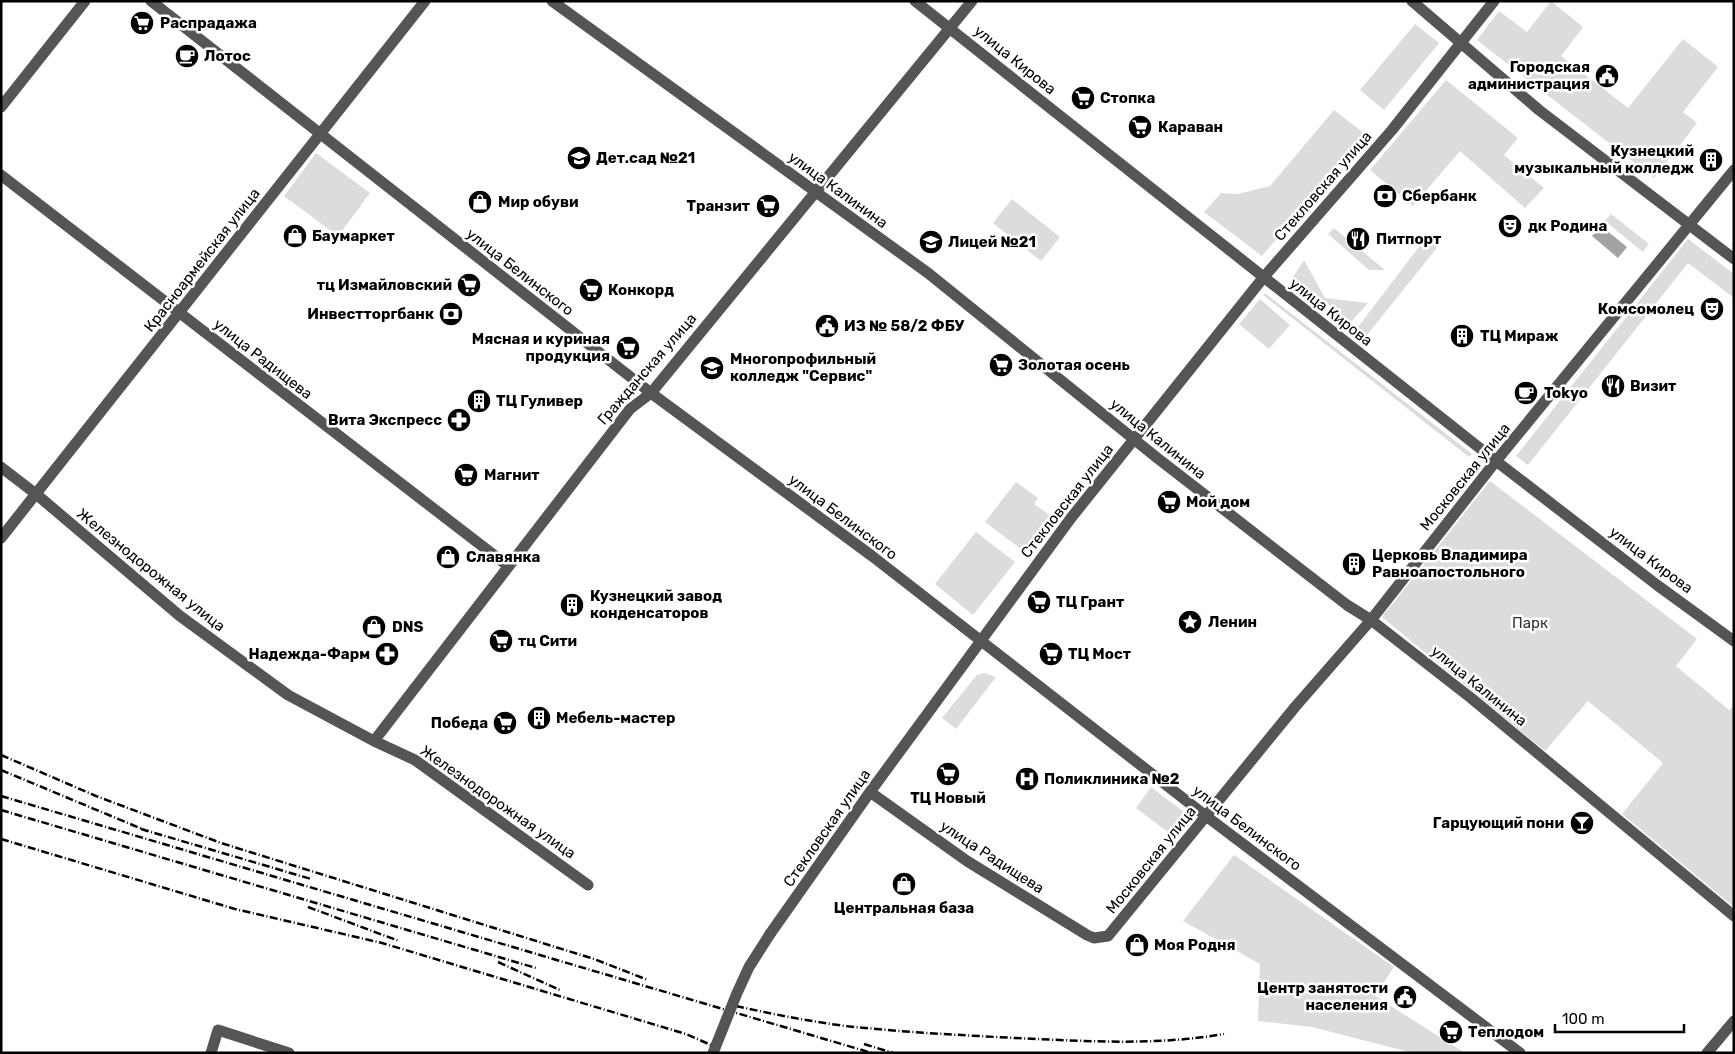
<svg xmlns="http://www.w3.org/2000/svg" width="1735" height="1054" font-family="Rubik,sans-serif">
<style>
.green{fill:#dcdcdc}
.water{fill:#a3a3a3}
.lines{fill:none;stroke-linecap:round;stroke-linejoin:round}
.minor{stroke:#555;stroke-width:11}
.rail{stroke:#000;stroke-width:2.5;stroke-dasharray:8 2.5 1 2.5;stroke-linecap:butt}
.minor-bridge{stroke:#555;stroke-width:11}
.labels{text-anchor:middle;stroke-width:5;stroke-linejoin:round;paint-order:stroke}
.poi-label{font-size:15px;font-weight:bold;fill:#000;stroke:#fff;text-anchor:start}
.street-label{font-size:15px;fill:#000;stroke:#fff}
.park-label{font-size:15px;fill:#333;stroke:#fff}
</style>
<rect width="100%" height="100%" fill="#fff"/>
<!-- green -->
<path class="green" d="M 1551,1 L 1583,27 L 1561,56 L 1628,108 L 1683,39 L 1718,67 L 1683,112 L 1697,123 L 1654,178 L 1477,40 L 1499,11 L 1527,32 Z
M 1415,24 L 1439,43 L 1384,110 L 1360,90 Z
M 1446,80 L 1518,138 L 1504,155 L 1544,188 L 1525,208 L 1460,151 L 1413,206 L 1370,170 Z
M 1334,110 L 1365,134 L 1262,256 L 1204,212 L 1221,193 L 1238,194 L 1270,186 Z
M 316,153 L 370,193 L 338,236 L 284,196 Z
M 1012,199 L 1060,237 L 1041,261 L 993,223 Z
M 1611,214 L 1649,244 L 1643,252 L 1605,221 Z
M 1334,228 L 1385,270 L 1369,270 L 1328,234 Z
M 1428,235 L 1440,244 L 1363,340 L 1358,327 Z
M 1688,239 L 1734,274 L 1734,298 L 1688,263 L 1528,465 L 1516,456 Z
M 1304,260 L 1325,298 L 1368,303 L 1351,322 L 1293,277 Z
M 1265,293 L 1472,454 L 1469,457 L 1263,295 Z
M 1260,299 L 1290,325 L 1269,349 L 1239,324 Z
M 1490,481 L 1697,639 L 1676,666 L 1729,710 L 1734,705 L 1734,907 L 1622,814 L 1663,763 L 1588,701 L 1545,751 L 1382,617 Z
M 1016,482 L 1038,498 L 1034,504 L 1052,517 L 1025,552 L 985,522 Z
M 976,532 L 1015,562 L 973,615 L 935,584 Z
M 984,673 L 996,677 L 956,729 L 942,718 L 977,675 Z
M 1151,787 L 1189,816 L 1174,837 L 1136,808 Z
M 1234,855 L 1394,967 L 1375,996 L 1465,1053 L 1413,1053 L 1312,1027 L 1258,1021 L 1260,964 L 1183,921 Z"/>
<!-- water -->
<path class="water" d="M 1601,226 L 1627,247 L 1618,258 L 1592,236 Z"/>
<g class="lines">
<!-- minor -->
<path class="minor" d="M 151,1 L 651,393 L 872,556 L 1206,816 L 1520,1053
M 552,1 L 928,273 L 1156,457 L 1347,605 L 1371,620 L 1471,698 L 1734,916
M 915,1 L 1496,461 L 1657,585 L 1734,641
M 1412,1 L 1539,110 L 1734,259
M 1,107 L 85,1
M 1,175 L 508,566
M 1,467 L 36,494 L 180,616 L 288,695 L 374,741 L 415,760 L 588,885
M 1,538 L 425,1
M 374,741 L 630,409 L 651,393 L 972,1
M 870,792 L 967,861 L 1087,935 L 1094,938 L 1108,936 L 1295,707 L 1371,620 L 1496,461 L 1734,170
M 770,934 L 870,792 L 1071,518 L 1263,278 L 1392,130 L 1494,1
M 211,1053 L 218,1030 L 289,1053
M 1707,1053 L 1734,1021"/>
<!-- rail -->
<path class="rail" d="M 1,755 L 96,796 L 221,843 L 594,959 L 648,980
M 1,770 L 147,831
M 1,796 L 872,1053
M 1,810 L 536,968
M 141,829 L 311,879
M 1,839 L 235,909 L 382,943 L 686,1034 L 711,1045
M 308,907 L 399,941
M 498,962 L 560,990
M 736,1006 C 772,1014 808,1021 845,1026 C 901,1032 958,1035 1015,1038 C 1084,1041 1155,1046 1224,1034
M 864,1044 L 893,1053"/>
<!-- minor-bridge -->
<path class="minor-bridge" d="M 713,1053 L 737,993 L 749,967 L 770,934"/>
</g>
<!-- icons -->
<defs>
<g id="supermarket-disc" transform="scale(1.25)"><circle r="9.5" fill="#000" stroke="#fff"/><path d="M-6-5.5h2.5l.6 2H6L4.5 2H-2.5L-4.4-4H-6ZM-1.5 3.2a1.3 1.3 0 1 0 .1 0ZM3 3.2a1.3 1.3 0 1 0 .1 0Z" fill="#fff"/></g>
<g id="cafe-disc" transform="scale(1.25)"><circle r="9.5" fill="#000" stroke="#fff"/><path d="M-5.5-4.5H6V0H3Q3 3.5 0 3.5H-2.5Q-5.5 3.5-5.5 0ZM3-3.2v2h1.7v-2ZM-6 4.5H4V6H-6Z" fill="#fff"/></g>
<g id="civic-disc" transform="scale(1.25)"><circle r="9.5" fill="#000" stroke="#fff"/><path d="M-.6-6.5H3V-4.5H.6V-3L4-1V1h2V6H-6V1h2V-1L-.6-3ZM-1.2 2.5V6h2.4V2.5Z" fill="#fff"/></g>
<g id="school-disc" transform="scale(1.25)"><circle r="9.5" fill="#000" stroke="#fff"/><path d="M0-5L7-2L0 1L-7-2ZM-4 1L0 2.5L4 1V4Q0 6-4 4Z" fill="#fff"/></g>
<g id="building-disc" transform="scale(1.25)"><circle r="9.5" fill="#000" stroke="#fff"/><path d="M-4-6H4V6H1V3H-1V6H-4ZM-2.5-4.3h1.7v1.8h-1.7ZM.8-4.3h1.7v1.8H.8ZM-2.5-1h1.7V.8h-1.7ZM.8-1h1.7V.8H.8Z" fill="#fff"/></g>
<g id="bank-disc" transform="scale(1.25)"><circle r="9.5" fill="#000" stroke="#fff"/><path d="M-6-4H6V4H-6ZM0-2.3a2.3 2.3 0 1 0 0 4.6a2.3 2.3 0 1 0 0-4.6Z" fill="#fff"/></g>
<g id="shop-disc" transform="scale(1.25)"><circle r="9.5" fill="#000" stroke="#fff"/><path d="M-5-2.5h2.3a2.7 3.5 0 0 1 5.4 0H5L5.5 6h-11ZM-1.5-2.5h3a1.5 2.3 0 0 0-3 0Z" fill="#fff"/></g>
<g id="theatre-disc" transform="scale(1.25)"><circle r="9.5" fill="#000" stroke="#fff"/><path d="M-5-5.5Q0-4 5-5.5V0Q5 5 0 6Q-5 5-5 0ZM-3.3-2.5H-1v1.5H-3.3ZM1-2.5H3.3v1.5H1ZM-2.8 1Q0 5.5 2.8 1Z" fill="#fff"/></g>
<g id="restaurant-disc" transform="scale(1.25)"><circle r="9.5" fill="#000" stroke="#fff"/><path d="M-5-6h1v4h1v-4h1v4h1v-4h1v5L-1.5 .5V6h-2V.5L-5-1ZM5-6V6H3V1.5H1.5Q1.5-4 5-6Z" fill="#fff"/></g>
<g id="university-disc" transform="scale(1.25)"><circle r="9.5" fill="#000" stroke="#fff"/><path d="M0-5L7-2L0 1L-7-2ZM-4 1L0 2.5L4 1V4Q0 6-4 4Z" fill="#fff"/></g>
<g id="pharmacy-disc" transform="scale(1.25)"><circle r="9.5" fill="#000" stroke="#fff"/><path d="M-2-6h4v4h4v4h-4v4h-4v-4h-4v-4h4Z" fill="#fff"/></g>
<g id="sight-disc" transform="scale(1.25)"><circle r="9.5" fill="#000" stroke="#fff"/><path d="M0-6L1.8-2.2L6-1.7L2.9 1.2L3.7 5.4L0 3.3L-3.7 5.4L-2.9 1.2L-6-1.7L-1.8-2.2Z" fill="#fff"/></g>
<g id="hospital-disc" transform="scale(1.25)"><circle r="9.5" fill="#000" stroke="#fff"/><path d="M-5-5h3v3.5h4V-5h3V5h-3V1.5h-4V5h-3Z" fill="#fff"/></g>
<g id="bar-disc" transform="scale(1.25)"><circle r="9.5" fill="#000" stroke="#fff"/><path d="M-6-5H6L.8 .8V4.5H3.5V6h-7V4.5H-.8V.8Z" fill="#fff"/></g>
</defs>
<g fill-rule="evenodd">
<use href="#supermarket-disc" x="142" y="23"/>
<use href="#cafe-disc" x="187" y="56"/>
<use href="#civic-disc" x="1607" y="76"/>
<use href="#supermarket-disc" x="1083" y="98"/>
<use href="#supermarket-disc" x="1140" y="127"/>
<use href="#school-disc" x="579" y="158"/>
<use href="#building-disc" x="1711" y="160"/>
<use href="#bank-disc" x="1385" y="196"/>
<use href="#shop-disc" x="480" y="202"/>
<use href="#supermarket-disc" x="768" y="206"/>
<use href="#theatre-disc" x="1510" y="226"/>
<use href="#shop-disc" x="295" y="236"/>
<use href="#restaurant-disc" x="1358" y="239"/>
<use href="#school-disc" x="931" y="242"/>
<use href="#supermarket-disc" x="469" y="285"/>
<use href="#supermarket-disc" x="591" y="290"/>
<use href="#theatre-disc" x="1712" y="309"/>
<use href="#bank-disc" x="451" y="314"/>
<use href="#civic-disc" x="827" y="326"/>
<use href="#building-disc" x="1462" y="336"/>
<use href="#supermarket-disc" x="628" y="348"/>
<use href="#supermarket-disc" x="1001" y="365"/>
<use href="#university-disc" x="712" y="368"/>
<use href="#restaurant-disc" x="1613" y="386"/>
<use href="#cafe-disc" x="1526" y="393"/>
<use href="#building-disc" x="479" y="401"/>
<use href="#pharmacy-disc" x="459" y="420"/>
<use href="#supermarket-disc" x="466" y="475"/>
<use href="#supermarket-disc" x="1169" y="502"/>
<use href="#shop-disc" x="448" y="557"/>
<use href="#building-disc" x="1354" y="564"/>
<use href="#supermarket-disc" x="1039" y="602"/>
<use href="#building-disc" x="572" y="605"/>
<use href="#sight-disc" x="1190" y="622"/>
<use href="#shop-disc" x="374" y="627"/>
<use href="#supermarket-disc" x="501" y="641"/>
<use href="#pharmacy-disc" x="387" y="654"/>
<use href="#supermarket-disc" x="1051" y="654"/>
<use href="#building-disc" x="539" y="718"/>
<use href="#supermarket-disc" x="505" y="723"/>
<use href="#supermarket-disc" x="948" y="774"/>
<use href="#hospital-disc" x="1027" y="779"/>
<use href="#bar-disc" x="1582" y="823"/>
<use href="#shop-disc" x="904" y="884"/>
<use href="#shop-disc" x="1137" y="945"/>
<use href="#civic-disc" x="1405" y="997"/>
<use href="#supermarket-disc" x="1451" y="1032"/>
</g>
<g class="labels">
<!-- poi labels -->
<g class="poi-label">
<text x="160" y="28">Распрадажа</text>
<text x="204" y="61">Лотос</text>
<text x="1590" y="72" text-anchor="end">Городская<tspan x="1590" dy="17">администрация</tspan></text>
<text x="1100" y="103">Стопка</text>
<text x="1158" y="132">Караван</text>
<text x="1694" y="156" text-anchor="end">Кузнецкий<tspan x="1694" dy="17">музыкальный колледж</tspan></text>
<text x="596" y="163">Дет.сад №21</text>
<text x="1402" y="201">Сбербанк</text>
<text x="498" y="207">Мир обуви</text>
<text x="750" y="211" text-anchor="end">Транзит</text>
<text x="1528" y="231">дк Родина</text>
<text x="312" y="241">Баумаркет</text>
<text x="1376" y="244">Питпорт</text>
<text x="948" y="247">Лицей №21</text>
<text x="452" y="290" text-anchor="end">тц Измайловский</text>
<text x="608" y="295">Конкорд</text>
<text x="1694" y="314" text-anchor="end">Комсомолец</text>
<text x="434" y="319" text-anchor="end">Инвестторгбанк</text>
<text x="844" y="331">ИЗ № 58/2 ФБУ</text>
<text x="1480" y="341">ТЦ Мираж</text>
<text x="610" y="344" text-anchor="end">Мясная и куриная<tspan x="610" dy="17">продукция</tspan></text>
<text x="730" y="364">Многопрофильный<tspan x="730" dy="17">колледж "Сервис"</tspan></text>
<text x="1018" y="370">Золотая осень</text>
<text x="1630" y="391">Визит</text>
<text x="1544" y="398">Tokyo</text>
<text x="496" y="406">ТЦ Гуливер</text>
<text x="442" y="425" text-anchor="end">Вита Экспресс</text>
<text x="484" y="480">Магнит</text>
<text x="1186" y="507">Мой дом</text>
<text x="1372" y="560">Церковь Владимира<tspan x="1372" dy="17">Равноапостольного</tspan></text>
<text x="466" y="562">Славянка</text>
<text x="590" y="601">Кузнецкий завод<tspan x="590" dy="17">конденсаторов</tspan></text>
<text x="1056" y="607">ТЦ Грант</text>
<text x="1208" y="627">Ленин</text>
<text x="392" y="632">DNS</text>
<text x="518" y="646">тц Сити</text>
<text x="370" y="659" text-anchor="end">Надежда-Фарм</text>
<text x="1068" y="659">ТЦ Мост</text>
<text x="556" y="723">Мебель-мастер</text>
<text x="488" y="728" text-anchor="end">Победа</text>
<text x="1044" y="784">Поликлиника №2</text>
<text x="948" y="803" text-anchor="middle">ТЦ Новый</text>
<text x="1564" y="828" text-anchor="end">Гарцующий пони</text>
<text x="904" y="913" text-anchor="middle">Центральная база</text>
<text x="1154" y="950">Моя Родня</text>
<text x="1388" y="993" text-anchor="end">Центр занятости<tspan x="1388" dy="17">населения</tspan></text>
<text x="1468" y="1037">Теплодом</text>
</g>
<!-- street labels -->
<g class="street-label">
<text transform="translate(1015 60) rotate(39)" y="5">улица Кирова</text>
<text transform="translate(1323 186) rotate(-49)" y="5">Стекловская улица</text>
<text transform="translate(838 190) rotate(36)" y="5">улица Калинина</text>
<text transform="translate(202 260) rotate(-52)" y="5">Красноармейская улица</text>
<text transform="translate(520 272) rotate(38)" y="5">улица Белинского</text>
<text transform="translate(1331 312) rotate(38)" y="5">улица Кирова</text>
<text transform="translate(263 359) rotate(38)" y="5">улица Радищева</text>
<text transform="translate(647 369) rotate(-49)" y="5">Гражданская улица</text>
<text transform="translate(1158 439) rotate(39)" y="5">улица Калинина</text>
<text transform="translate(1465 477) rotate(-51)" y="5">Московская улица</text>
<text transform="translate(1067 501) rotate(-52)" y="5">Стекловская улица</text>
<text transform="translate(843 517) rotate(37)" y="5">улица Белинского</text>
<text transform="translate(1651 560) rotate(37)" y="5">улица Кирова</text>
<text transform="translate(151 570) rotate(39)" y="5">Железнодорожная улица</text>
<text transform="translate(1479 686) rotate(39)" y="5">улица Калинина</text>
<text transform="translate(498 802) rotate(35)" y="5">Железнодорожная улица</text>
<text transform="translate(827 828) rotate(-55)" y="5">Стекловская улица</text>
<text transform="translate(1247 828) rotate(37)" y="5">улица Белинского</text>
<text transform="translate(992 857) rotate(33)" y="5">улица Радищева</text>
<text transform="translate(1151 860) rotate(-51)" y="5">Московская улица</text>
</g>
<!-- park labels -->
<g class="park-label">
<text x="1530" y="628">Парк</text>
</g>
</g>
<!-- border -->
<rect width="1735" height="1054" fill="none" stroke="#000000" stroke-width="5"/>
<!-- scale -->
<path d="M1555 1024v8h129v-8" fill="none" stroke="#000000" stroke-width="2.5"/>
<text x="1562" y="1024" font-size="15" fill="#000000" stroke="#ffffff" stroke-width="4" paint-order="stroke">100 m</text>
</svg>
